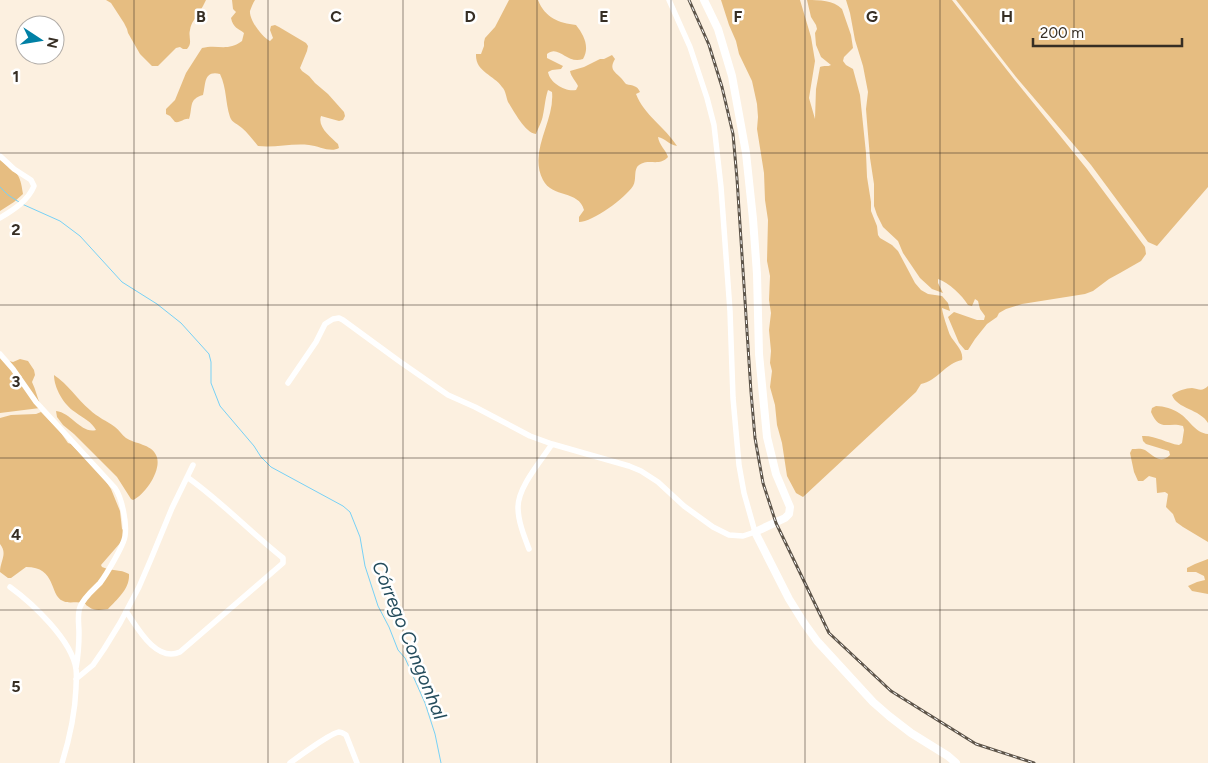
<svg xmlns="http://www.w3.org/2000/svg" width="1208" height="763" font-family="Figtree,sans-serif">
<style>
.green{fill:#e6bd81}
.lines{fill:none;stroke-linecap:round;stroke-linejoin:round}
.stream{stroke:#77d1f6;stroke-width:1}
.street{stroke:#fff;stroke-width:5.5}
.secondary{stroke:#fff;stroke-width:8}
.rail-casing{stroke:#5e554a;stroke-width:3}
.rail{stroke:#fff;stroke-width:1;stroke-dasharray:4;stroke-linecap:butt}
.grid{fill:none;stroke:#362e24;stroke-width:1;stroke-opacity:0.55}
.labels{text-anchor:middle;stroke-width:5;stroke-linejoin:round;paint-order:stroke}
.water-label{font-size:19px;font-style:italic;fill:#244c5c;stroke:#fff}
.grid-label{font-size:16px;text-anchor:middle;font-weight:bold;fill:#362e24;stroke:#fff;stroke-width:5;stroke-linejoin:round;paint-order:stroke}
</style>
<rect width="100%" height="100%" fill="#fcf0e0"/>
<!-- green -->
<path class="green" d="M 106,0 L 206,0 C 204,4 202,8 200,11 C 196,18 191,22 190,30 C 188,37 193,43 187,49 L 183,49 L 180,47 L 176,48 L 158,66 L 152,66 L 140,54 L 128,33 L 127,29 L 124,23 L 111,3 Z
M 232,0 L 255,0 C 253,3 251,8 250,11 C 249,20 263,38 270,41 L 273,38 L 270,30 L 271,26 L 275,25 L 279,27 L 306,43 L 308,46 L 307,51 L 300,68 L 302,71 L 309,76 L 315,83 L 328,94 L 344,112 L 345,116 L 343,120 L 339,121 L 321,116 C 317,127 331,137 338,144 L 339,148 C 331,153 319,146 309,145 C 292,143 275,148 258,146 C 253,140 248,133 242,128 C 238,124 232,123 230,117 C 225,102 227,89 220,74 C 203,70 206,85 203,95 C 188,99 193,108 189,119 C 184,118 181,123 175,122 L 170,116 L 166,114 L 166,109 L 175,100 L 186,73 L 202,48 C 218,44 227,52 242,41 L 244,33 C 238,28 233,28 231,18 L 236,12 L 233,9 Z
M 509,0 L 538,0 C 545,18 559,23 576,25 C 584,35 590,47 583,59 C 567,65 559,44 547,54 L 547,58 L 563,66 L 561,69 L 552,70 L 548,72 C 550,83 565,92 576,90 L 578,86 C 576,81 571,77 570,71 L 584,67 L 600,59 L 604,59 L 612,55 L 615,59 C 609,69 614,71 621,78 C 623,80 624,82 626,84 C 633,86 637,85 640,92 L 636,94 C 644,115 665,127 677,146 C 669,145 665,138 658,137 C 659,145 666,150 668,157 C 659,167 649,158 639,165 C 633,169 637,180 633,186 C 625,198 593,222 579,222 L 579,217 L 584,210 C 579,190 552,198 543,180 C 528,151 555,121 552,92 L 548,90 C 545,99 545,106 543,115 C 542,122 538,128 536,134 C 525,133 514,111 508,102 C 506,97 506,91 502,87 C 494,75 475,72 476,54 L 481,54 L 484,46 L 484,42 L 485,38 L 495,27 Z
M 721,0 L 800,0 L 811,37 L 815,61 L 809,98 L 815,119 L 816,89 L 820,67 C 824,65 828,67 831,65 L 821,57 L 816,45 L 815,33 L 817,29 L 816,25 L 811,17 L 807,0 C 820,0 833,0 842,9 L 851,35 L 853,48 L 844,57 L 843,61 L 846,65 L 853,69 L 860,95 L 866,153 L 867,177 L 871,202 L 871,211 L 877,226 L 878,235 L 880,238 L 892,245 L 898,251 L 915,283 L 921,290 L 928,294 L 942,296 L 948,303 L 950,311 L 942,308 C 942,312 948,330 950,335 C 954,343 964,350 962,360 C 946,363 937,381 921,384 L 916,392 L 803,497 L 796,493 L 787,476 L 782,443 L 777,425 L 775,405 L 770,387 L 772,371 L 770,363 L 771,351 L 769,330 L 771,313 L 769,300 L 770,276 L 767,261 L 768,220 L 765,200 L 764,173 L 757,129 L 758,117 L 757,104 L 752,81 L 739,54 L 736,41 L 729,25 Z
M 846,0 L 952,0 L 1014,79 L 1087,169 L 1145,247 L 1146,254 L 1141,261 L 1120,273 L 1109,279 L 1093,291 L 1085,294 L 1022,304 L 1006,309 L 999,313 L 997,317 L 987,324 L 975,339 L 968,350 L 965,350 L 959,343 L 948,317 L 954,312 L 977,320 L 984,320 L 985,316 L 980,309 L 978,301 L 975,299 L 972,306 L 968,305 C 962,295 949,283 938,279 L 938,283 L 943,293 L 932,289 L 920,278 L 903,253 L 898,241 L 883,227 L 877,215 L 874,206 L 874,184 L 870,158 L 867,122 L 866,109 L 868,92 L 863,66 L 855,40 L 850,13 Z
M 956,0 L 1208,0 L 1208,187 L 1157,246 L 1148,242 L 1091,165 L 1016,77 Z
M 0,160 C 17,173 20,172 23,194 L 14,202 L 0,211 Z
M 0,351 L 9,361 L 13,362 L 20,359 L 28,361 L 34,370 L 35,375 L 32,382 C 36,390 37,398 41,406 L 40,408 L 0,413 Z
M 54,375 C 68,384 77,399 90,410 C 97,417 107,421 115,427 C 119,430 122,435 126,438 C 135,444 151,444 156,455 C 163,468 146,494 133,500 L 131,499 L 117,477 L 74,434 L 63,425 L 57,417 L 56,411 C 72,413 81,434 96,430 C 92,422 83,418 75,412 C 64,405 54,388 54,375 Z
M 1208,386 L 1208,423 C 1200,409 1177,409 1172,395 C 1177,391 1186,388 1192,388 C 1199,389 1202,392 1208,386 Z
M 1156,406 C 1164,406 1173,409 1179,413 C 1189,419 1195,433 1208,434 L 1208,542 L 1183,527 L 1176,522 L 1173,514 L 1166,507 L 1168,494 L 1165,492 L 1157,493 L 1156,478 L 1149,476 L 1143,481 L 1138,481 L 1134,472 L 1130,453 L 1132,449 C 1136,449 1141,448 1145,450 C 1153,455 1160,465 1170,455 L 1169,451 L 1146,444 L 1143,441 L 1142,436 C 1155,435 1166,443 1179,445 L 1182,443 L 1184,430 L 1183,426 C 1168,421 1160,433 1151,412 L 1152,408 Z
M 41,412 L 61,433 L 68,443 L 71,444 L 103,477 L 111,489 L 120,511 L 122,529 L 126,532 L 121,542 L 101,565 L 102,567 C 111,571 120,569 129,574 C 130,589 117,599 108,609 C 101,610 94,611 89,607 C 84,604 88,605 83,603 C 76,601 69,604 63,601 C 49,595 57,567 26,567 L 11,578 L 8,578 L 0,572 C 0,561 8,554 0,544 L 0,418 L 11,415 L 36,414 Z
M 1208,559 L 1208,594 L 1192,591 L 1188,586 L 1197,582 L 1205,580 L 1204,576 L 1196,572 L 1187,572 L 1187,568 L 1195,564 Z"/>
<g class="lines">
<!-- stream -->
<path class="stream" d="M 0,187 L 8,195 L 19,202
M 22,204 L 60,221 L 80,236 L 122,282 L 157,304 L 181,323 L 209,354 L 211,362 L 211,383 L 220,406 L 254,446 L 261,457 L 271,467 L 343,506 L 350,512 L 360,537 L 365,566 L 378,606 L 389,627 L 398,650 L 405,658 L 425,703 L 435,734 L 441,763"/>
<!-- street -->
<path class="street" d="M 0,156 L 14,169 L 31,180 L 34,186 C 28,201 13,210 0,218
M 0,354 L 13,369 L 36,402 L 115,488 C 122,498 127,523 125,536 C 124,545 106,575 100,583 C 93,590 84,597 80,607 C 77,615 79,624 79,633 C 79,645 78,657 76,668
M 288,383 L 316,342 L 325,324 L 333,319 L 339,318 L 343,320 L 399,361 L 448,395 L 475,407 L 530,436 L 552,444
M 529,549 C 524,536 518,521 518,507 C 518,487 541,461 552,444 L 629,466 L 641,471 L 658,482 L 684,506 L 713,527 L 729,535 L 743,536 L 755,532 L 744,493 L 739,465 L 733,398 L 730,311 L 721,187 L 714,125 L 707,98 L 690,47 L 669,0
M 10,587 C 32,603 72,640 76,669 C 77,675 76,682 76,688 C 75,715 70,737 62,763
M 126,611 C 137,627 156,663 180,652 L 283,563 L 283,558 C 250,532 221,501 187,477
M 76,679 L 93,665 L 104,649 L 120,623 L 139,587 L 151,559 L 172,508 L 193,465
M 290,763 C 298,757 331,733 339,732 C 342,732 343,733 346,735 L 357,763"/>
<!-- secondary -->
<path class="secondary" d="M 704,0 L 718,29 L 732,76 L 746,153 L 753,219 L 757,274 L 759,354 L 767,437 L 776,474 L 790,507 L 789,514 L 785,518 L 755,532 L 789,599 L 804,623 L 817,641 L 873,702 L 889,716 L 911,733 L 948,756 L 956,763"/>
<!-- rail casing -->
<g class="rail-casing">
<path id="rail" d="M 689,0 L 709,45 L 722,87 L 733,134 L 737,179 L 751,392 L 755,438 L 763,483 L 776,523 L 829,633 L 891,691 L 976,744 L 1034,763"/>
</g>
<!-- rail -->
<use href="#rail" class="rail"/>
</g>
<!-- grid -->
<path class="grid" d="M 134,0 L 134,763M 268,0 L 268,763M 403,0 L 403,763M 537,0 L 537,763M 671,0 L 671,763M 805,0 L 805,763M 940,0 L 940,763M 1074,0 L 1074,763M 0,153 L 1208,153M 0,305 L 1208,305M 0,458 L 1208,458M 0,610 L 1208,610"/>
<g class="labels">
<!-- water labels -->
<g class="water-label">
<text transform="translate(410 640) rotate(68)" y="7">Córrego Congonhal</text>
</g>
</g>
<g class="grid-label">
<text x="201" y="22">B</text>
<text x="336" y="22">C</text>
<text x="470" y="22">D</text>
<text x="604" y="22">E</text>
<text x="738" y="22">F</text>
<text x="872" y="22">G</text>
<text x="1007" y="22">H</text>
<text x="16" y="82">1</text>
<text x="16" y="235">2</text>
<text x="16" y="387">3</text>
<text x="16" y="540">4</text>
<text x="16" y="692">5</text>
</g>
<!-- north arrow -->
<g transform="translate(40 40) rotate(102)"><circle r="24" fill="#ffffff" stroke="#afaba7"/>
<path d="M0-4L9 19L0 12L-9 19Z" fill="#0080a5"/>
<text y="-8" font-size="14" font-weight="bold" text-anchor="middle" fill="#362e24">N</text>
</g>
<!-- scale -->
<path d="M1033 38v8h149v-8" fill="none" stroke="#362e24" stroke-width="2.5"/>
<text x="1040" y="38" font-size="15" fill="#362e24" stroke="#ffffff" stroke-width="4" paint-order="stroke">200 m</text>
</svg>
